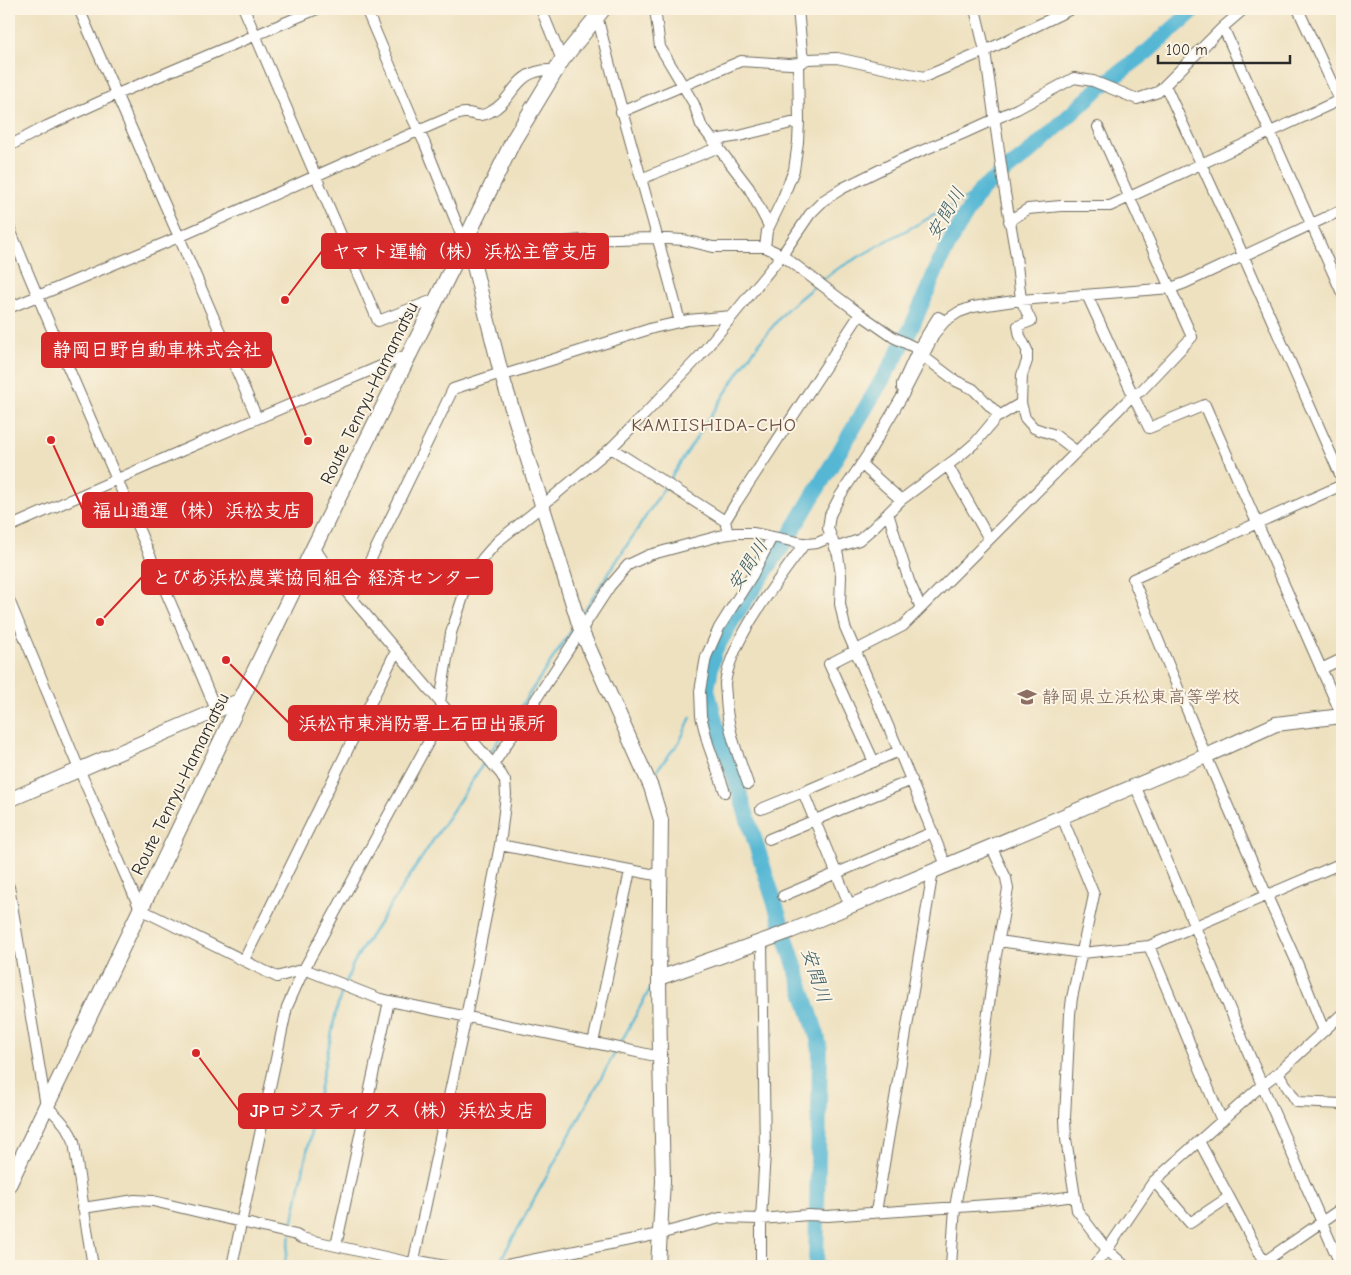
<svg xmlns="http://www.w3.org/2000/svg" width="1351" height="1275" font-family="'Comic Neue','Klee One',sans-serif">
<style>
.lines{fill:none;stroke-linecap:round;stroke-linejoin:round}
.stream{stroke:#55b7d4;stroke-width:2.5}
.river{stroke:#55b7d4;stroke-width:16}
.street-casing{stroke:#6f6b5f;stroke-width:12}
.secondary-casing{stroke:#6f6b5f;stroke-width:16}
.primary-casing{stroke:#6f6b5f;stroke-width:17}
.street{stroke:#fff;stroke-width:10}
.secondary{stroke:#fff;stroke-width:14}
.primary{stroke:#fff;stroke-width:15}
.labels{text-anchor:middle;stroke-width:4;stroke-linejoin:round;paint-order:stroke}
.street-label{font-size:18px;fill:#2b2b2b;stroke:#fcf5e5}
.education-label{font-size:18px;fill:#785e54;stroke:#fcf5e5;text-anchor:start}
.water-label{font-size:19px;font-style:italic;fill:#3a5c66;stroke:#fcf5e5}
.neighbourhood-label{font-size:19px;letter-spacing:1px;fill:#6c5046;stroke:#fcf5e5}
.leader{fill:none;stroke:#d62828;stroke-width:2}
.callout-dot{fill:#d62828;stroke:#fcf5e5;stroke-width:2}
.callout{fill:#d62828;stroke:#d62828;stroke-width:2}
.callout-label{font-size:19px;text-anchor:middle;font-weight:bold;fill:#fff}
</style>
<rect width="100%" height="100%" fill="#fcf5e5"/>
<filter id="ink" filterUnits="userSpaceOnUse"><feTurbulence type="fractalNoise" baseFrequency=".02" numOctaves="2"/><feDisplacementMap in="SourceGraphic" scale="10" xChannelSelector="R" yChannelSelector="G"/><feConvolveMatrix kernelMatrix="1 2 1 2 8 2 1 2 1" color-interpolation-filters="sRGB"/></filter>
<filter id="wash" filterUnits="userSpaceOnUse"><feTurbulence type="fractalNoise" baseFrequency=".0096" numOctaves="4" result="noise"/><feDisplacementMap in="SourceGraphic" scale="20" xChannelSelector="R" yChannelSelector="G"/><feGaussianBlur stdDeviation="1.12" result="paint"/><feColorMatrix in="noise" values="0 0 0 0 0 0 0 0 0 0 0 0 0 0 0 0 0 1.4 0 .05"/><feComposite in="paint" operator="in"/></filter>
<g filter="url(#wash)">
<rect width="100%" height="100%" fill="#eee1c0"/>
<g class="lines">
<!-- stream -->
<path class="stream" d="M 821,281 L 834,271 L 890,239 L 981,190
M 668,482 L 748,358 L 764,337 L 787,309 L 817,284
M 582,614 L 665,487
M 488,756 L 575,625
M 652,776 L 680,741 L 691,717
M 346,982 L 353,964 L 362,949 L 485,761
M 619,1046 L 652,985
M 291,1230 L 327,1053 C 334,1031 334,1008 344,987
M 499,1263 L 616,1051
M 284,1266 L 290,1236"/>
<!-- river -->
<path class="river" d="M 816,1266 L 820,1050 L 817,1035 L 735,779 L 717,729 L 707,689 L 714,652 L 736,614 L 788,538 L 897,355 L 912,326 L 941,259 L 960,224 L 981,190 L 1029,153 L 1099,88 L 1147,52 L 1195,9"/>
</g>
</g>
<g filter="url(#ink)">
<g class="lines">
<!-- street casing -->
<g class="street-casing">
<path id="street" d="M 79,9 L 179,237 L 257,418
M 244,9 L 378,321 L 436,299
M 366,9 L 412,117 L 425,144 L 464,242
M 541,9 L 562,60
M 655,9 L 660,47 L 694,104 L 701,125 L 749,188 L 769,226
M 798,9 L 803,62
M 975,9 L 985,51 L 1005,193 L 1016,256 L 1021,300 L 1031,321 L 1018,326 L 1020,336 L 1027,350 L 1027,361 L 1022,375 L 1021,403 L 1025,418 L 1034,428 L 1055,435 L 1076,451
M 1298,9 L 1342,105
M 597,16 C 623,119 654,220 680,322
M 1223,27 L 1342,293
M 1165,85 L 1243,255 L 1342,479
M 621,112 L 741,61 L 790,64 L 798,63 L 808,59 L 837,58 L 924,77 L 985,51 L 1071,9
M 1098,127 L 1192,337 L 1141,391 L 1133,395 L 1149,428 L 1205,405 L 1342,716 L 1342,720
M 714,140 L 739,136 L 799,121
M 9,146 L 47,126 L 117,94 L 317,9
M 641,179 L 719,147
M 1009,221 L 1028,209 L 1061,206 L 1110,206 L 1342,99
M 9,227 C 75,389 149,548 216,710
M 765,247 L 767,231 L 782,200 L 794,170 L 798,142 L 799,121 L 798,63
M 473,262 L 538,245 L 580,240 L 652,238 L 684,240 L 713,247 L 765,247 L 782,255 L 860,314 L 893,337 L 918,349
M 9,308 L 179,237 L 367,153 L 453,116 C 457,115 461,113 464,113 C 475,112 477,119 490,112 C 510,103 514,78 536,72 C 543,70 548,69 555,71
M 924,357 L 956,381 L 973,389 L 1000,416
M 902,388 L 902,384 L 918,349 L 938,317 L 945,321
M 611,448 L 725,521
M 861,464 L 901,500
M 948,466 L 989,539
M 888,513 L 909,581 L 921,608
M 9,527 L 188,448 L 409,354
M 728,534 L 725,521 L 736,503 L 860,314
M 314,547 L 333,576 L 501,774 L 505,781 L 506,795 L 500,845 L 466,1017 L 414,1260 L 410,1266
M 835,548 L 859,540 L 873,528 L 901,500 L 961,455 L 976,442 L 996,418 L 1021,403
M 352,598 L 453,389 L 501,373 L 507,374 L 653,328 L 688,320 L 732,316
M 9,600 L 79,769 L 140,909 L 277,977 L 304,969 L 380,999 L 614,1047 L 660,1057
M 1321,669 L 1342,659
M 440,702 L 451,633 L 469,579 L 483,558 L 498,541 L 542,506 L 611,448 L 646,413 L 699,357 L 782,255 L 810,214 L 824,200 L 843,188 L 902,159 L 962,134 L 1017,109 L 1074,78 L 1093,81 L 1137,99 L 1158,92 L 1223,27 L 1244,9
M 874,762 L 829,664 L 903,626 L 1133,395 L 1087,295
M 493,765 L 610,586 L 628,565 L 649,555 L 723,535 L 735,533 L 753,533 L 807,544 L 817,543 L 831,537
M 748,784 C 738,755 727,728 726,698 C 726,693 725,688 725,683 C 732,637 778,581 805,543
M 1135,785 L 1262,1085 L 1341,1266
M 725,792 L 708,744 L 701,716 L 700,691 L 706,657 L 719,628 L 753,574 L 772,537
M 761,809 L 803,792
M 1062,817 L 1094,895 L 1072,998 L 1070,1014 L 1065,1118 L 1066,1139 L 1077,1210 L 1107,1250 L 1125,1266
M 769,839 L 912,780
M 500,845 L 661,876
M 946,865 L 899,751 L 845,627 L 840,604 L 841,576 L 838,555 L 828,528 L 830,515 L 840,496 L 868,454 L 903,395 L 935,333 L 945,321 L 959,312 L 973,307 L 1021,300 L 1171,288 L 1185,283 L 1342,210
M 9,887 L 46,1106 C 58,1116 69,1127 74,1142 L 86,1224 L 93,1266
M 783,896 L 933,832
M 850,906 L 803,792 L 899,751
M 999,941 L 1082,953 L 1149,946 L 1342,863
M 1149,946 L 1222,1121
M 244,960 L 268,912 L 396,651
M 1324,1031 L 1298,965 L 1267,896 L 1206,756 L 1133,579 L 1342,485
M 593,1043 L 630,871
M 1278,1073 L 1297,1102 L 1342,1104
M 1199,1141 L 1264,1262
M 1154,1181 L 1190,1223 L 1229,1197
M 83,1208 L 135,1200 L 153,1201 L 296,1235 L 301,1238 L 407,1262 L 414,1260 L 445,1266
M 876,1212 L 933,871
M 336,1246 L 389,1001
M 232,1266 L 287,1007 L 304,969 L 446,710
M 501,1266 L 659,1234 L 720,1218 L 761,1219 L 808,1215 L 827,1216 L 1031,1202 L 1074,1196
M 761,1266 L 761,1219 L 765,1152 L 762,942
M 951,1266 L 955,1207 L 981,1066 L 994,966 L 1008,889 L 1006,878 L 991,846
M 1094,1266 L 1107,1250 L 1153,1182 L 1262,1085 L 1278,1073 L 1342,1014
M 1258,1266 L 1342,1208"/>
</g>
<!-- secondary casing -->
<g class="secondary-casing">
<path id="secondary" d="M 459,254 L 473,262 L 501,373 L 581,630 L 651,787 L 661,820 L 659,978 L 660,1057 L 663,1181 L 658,1266
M 9,800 L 241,700
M 659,978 L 791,931 L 1206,756 L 1276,724 L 1342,716"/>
</g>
<!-- primary casing -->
<g class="primary-casing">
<path id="primary" d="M 9,1184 L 314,547 L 459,254 L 513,141 L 562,60 L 603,9"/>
</g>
<!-- street -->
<use href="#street" class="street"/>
<!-- secondary -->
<use href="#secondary" class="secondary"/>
<!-- primary -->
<use href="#primary" class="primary"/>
</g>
</g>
<!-- icons -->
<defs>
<g id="school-bare" transform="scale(1.5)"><path d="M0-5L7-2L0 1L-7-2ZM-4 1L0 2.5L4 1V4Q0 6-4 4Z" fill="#8d6e63" stroke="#fcf5e5" stroke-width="2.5" paint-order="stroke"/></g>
</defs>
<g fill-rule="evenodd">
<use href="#school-bare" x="1027" y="697"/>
</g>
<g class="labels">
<!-- street labels -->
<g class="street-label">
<text transform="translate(369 393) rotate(-64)" y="6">Route Tenryu-Hamamatsu</text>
<text transform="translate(180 784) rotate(-64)" y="6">Route Tenryu-Hamamatsu</text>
</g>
<!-- education labels -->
<g class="education-label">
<text x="1042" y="703">静岡県立浜松東高等学校</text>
</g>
<!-- water labels -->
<g class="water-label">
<text transform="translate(945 213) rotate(-60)" y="7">安間川</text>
<text transform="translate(747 565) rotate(-57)" y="7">安間川</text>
<text transform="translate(817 975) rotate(72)" y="7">安間川</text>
</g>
<!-- neighbourhood labels -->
<g class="neighbourhood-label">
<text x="714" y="431">KAMIISHIDA-CHO</text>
</g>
</g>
<!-- callouts -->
<path class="leader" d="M285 300L322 251M308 441L271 350M51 440L83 510M100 622L142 577M226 660L289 723M196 1053L239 1111"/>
<g class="callout-dot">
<circle cx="285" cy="300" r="5"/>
<circle cx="308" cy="441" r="5"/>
<circle cx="51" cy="440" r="5"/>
<circle cx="100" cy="622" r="5"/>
<circle cx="226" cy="660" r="5"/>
<circle cx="196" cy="1053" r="5"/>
</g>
<g class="callout">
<rect x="322" y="234" width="286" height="34" rx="5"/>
<rect x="42" y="333" width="229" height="34" rx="5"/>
<rect x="83" y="493" width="229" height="34" rx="5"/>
<rect x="142" y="560" width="350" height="34" rx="5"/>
<rect x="289" y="706" width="267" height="34" rx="5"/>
<rect x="239" y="1094" width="306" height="34" rx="5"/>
</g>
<g class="callout-label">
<text x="465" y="258">ヤマト運輸（株）浜松主管支店</text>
<text x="157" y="356">静岡日野自動車株式会社</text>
<text x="197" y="517">福山通運（株）浜松支店</text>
<text x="317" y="584">とぴあ浜松農業協同組合 経済センター</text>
<text x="422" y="730">浜松市東消防署上石田出張所</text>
<text x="392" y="1117">JPロジスティクス（株）浜松支店</text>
</g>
<!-- margin -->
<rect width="1351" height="1275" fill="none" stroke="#fcf5e5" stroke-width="30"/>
<!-- scale -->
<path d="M1158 55v8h132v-8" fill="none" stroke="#2b2b2b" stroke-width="2.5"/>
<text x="1166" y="55" font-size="15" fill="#2b2b2b" stroke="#fcf5e5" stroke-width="4" paint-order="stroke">100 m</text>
</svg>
